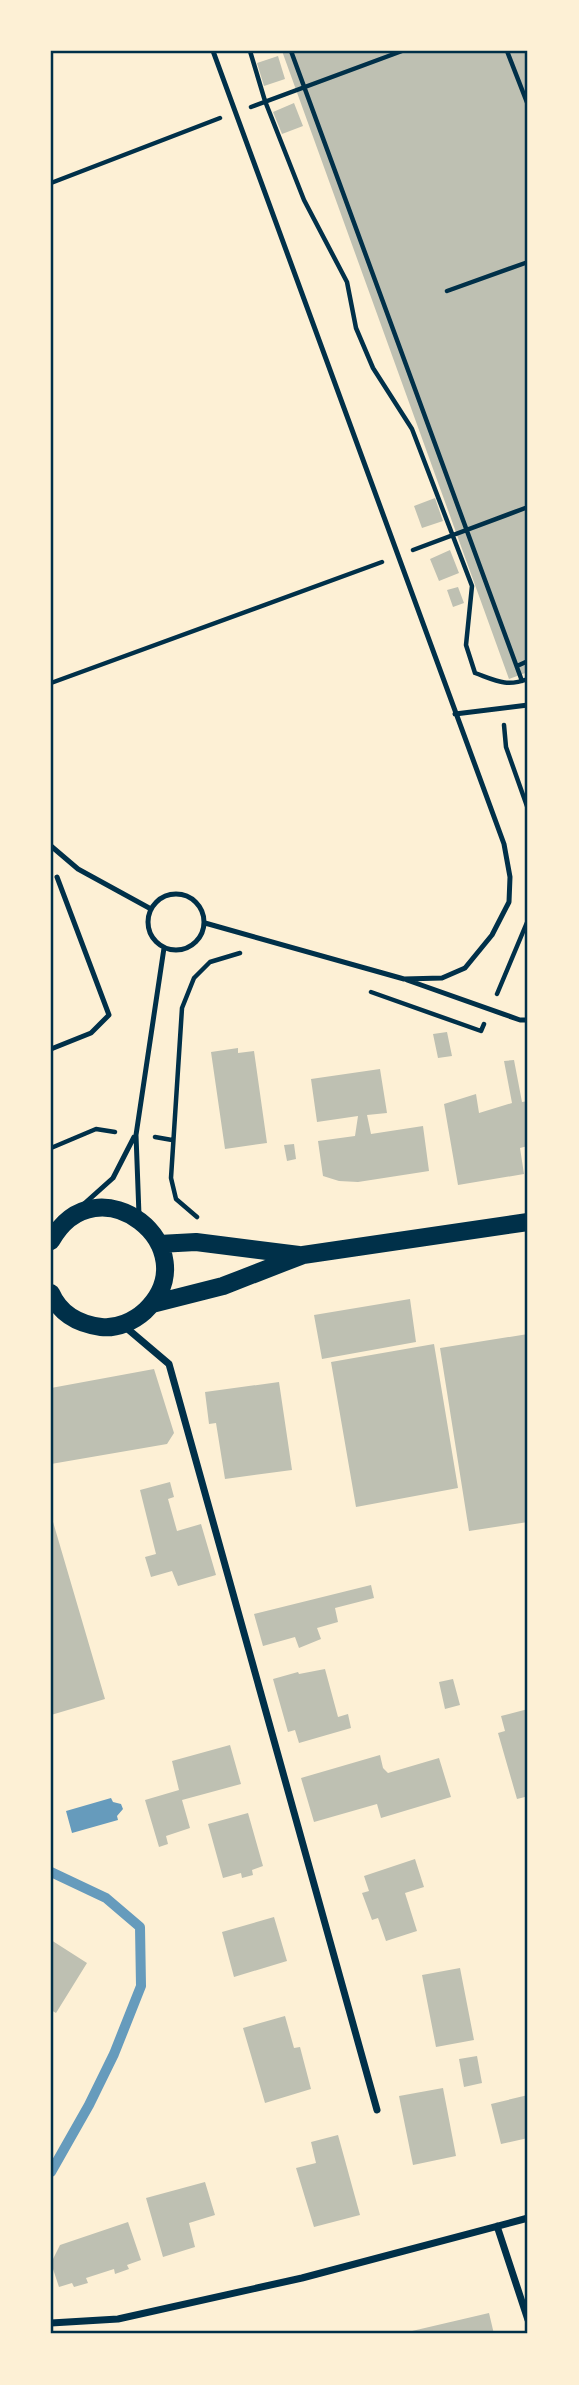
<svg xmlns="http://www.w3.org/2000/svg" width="579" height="2385" font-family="Raleway,sans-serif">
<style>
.water{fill:#669bbc}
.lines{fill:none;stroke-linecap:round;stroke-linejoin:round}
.stream{stroke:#669bbc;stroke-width:10}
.building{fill:#bec0b2}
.path{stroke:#003049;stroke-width:4.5}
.service{stroke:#003049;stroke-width:5}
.minor{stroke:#003049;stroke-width:7}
.primary{stroke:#003049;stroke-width:18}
.neatline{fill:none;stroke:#003049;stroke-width:2.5}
</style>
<rect width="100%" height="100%" fill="#fdf0d5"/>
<!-- water -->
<path class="water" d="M 111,1798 L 113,1802 L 121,1804 L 123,1809 L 117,1816 L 118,1820 L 72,1833 L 66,1811 Z"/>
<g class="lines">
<!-- stream -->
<path class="stream" d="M 51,1872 L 106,1898 L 140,1927 L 141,1986 L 114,2054 L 89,2105 L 51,2172"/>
</g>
<!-- building -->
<path class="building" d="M 282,51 L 528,51 L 528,672 L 509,679 Z
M 278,56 L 285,79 L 264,86 L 257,63 Z
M 294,103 L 303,126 L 282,134 L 273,112 Z
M 435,498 L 443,521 L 422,528 L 414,506 Z
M 450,550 L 459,573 L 439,581 L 430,559 Z
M 458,587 L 464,603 L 453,607 L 447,590 Z
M 447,1032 L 452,1056 L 438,1058 L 433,1034 Z
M 238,1048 L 238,1053 L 254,1051 L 267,1143 L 225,1149 L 211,1052 Z
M 514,1060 L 522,1102 L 528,1101 L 528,1146 L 520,1148 L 524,1174 L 458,1185 L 444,1104 L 476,1094 L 479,1113 L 512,1103 L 504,1061 Z
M 380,1069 L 387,1113 L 367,1115 L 371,1134 L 423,1126 L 429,1171 L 358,1182 L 339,1181 L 323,1176 L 318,1141 L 355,1136 L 358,1116 L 317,1122 L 311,1079 Z
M 294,1144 L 296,1159 L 287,1161 L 284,1145 Z
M 410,1299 L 416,1342 L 322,1359 L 314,1315 Z
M 528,1334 L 528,1522 L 469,1531 L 440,1348 Z
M 434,1344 L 458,1488 L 356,1507 L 331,1362 Z
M 154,1369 L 174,1433 L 167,1444 L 51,1464 L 51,1388 Z
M 279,1382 L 292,1470 L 225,1479 L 216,1423 L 209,1424 L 205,1392 Z
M 170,1482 L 174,1497 L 168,1499 L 177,1531 L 201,1524 L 216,1575 L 178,1586 L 172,1571 L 151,1577 L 145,1557 L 156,1554 L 140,1490 Z
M 51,1515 L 105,1699 L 51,1715 Z
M 371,1585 L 374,1598 L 335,1608 L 338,1622 L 317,1628 L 321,1639 L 299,1648 L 295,1637 L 263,1646 L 254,1614 Z
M 325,1669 L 338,1717 L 348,1714 L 351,1728 L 299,1743 L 295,1730 L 288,1732 L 273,1679 L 298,1672 L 299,1674 Z
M 453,1679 L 460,1705 L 445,1709 L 439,1682 Z
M 528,1709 L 528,1807 L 525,1797 L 517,1799 L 498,1733 L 505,1731 L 501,1716 Z
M 230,1745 L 241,1784 L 182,1800 L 190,1828 L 166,1836 L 168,1844 L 159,1847 L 145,1800 L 179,1790 L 172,1761 Z
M 380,1755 L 383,1768 L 388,1773 L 439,1758 L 451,1797 L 381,1818 L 377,1804 L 314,1822 L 301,1778 Z
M 248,1813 L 263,1866 L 252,1870 L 253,1875 L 242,1878 L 241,1873 L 223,1878 L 208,1824 Z
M 415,1859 L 424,1887 L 405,1893 L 417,1931 L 386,1941 L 378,1918 L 372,1920 L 362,1893 L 369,1891 L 364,1876 Z
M 274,1917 L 287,1961 L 234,1977 L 222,1932 Z
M 51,1940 L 87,1963 L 56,2013 L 51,2010 Z
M 460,1968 L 474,2040 L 436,2047 L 422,1975 Z
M 285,2016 L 294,2048 L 300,2047 L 311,2089 L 265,2103 L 243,2028 Z
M 477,2056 L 482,2083 L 464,2087 L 459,2059 Z
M 443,2088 L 456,2156 L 413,2165 L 399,2096 Z
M 528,2095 L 528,2138 L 501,2144 L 491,2104 Z
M 338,2135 L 360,2215 L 314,2227 L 296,2168 L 316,2163 L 311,2142 Z
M 205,2182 L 215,2215 L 189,2223 L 195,2247 L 163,2257 L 146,2198 Z
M 128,2222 L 141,2260 L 127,2265 L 129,2269 L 115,2274 L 114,2269 L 86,2278 L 88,2283 L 74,2287 L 72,2283 L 59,2287 L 51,2263 L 60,2245 Z
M 489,2313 L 494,2334 L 413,2334 L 412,2331 Z"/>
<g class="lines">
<!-- path -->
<path class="path" d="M 250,51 L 265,101 L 304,200 L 347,282 L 356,328 L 373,368 L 412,429 L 472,586 L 466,645 L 475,673 C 497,681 506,687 528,679
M 291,51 L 522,681
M 507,51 L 528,105
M 251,107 L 402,51
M 51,183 L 220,118
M 447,291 L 528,262
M 413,550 L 528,507
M 517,666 L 528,661
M 51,683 L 382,562
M 504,725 L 506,747 L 528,809
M 371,992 L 481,1031 L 484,1024
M 497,994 L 528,920
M 155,1137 L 172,1140
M 51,1148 L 96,1129 L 115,1132
M 197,1217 L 176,1199 L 171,1178 L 182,1008 L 194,978 L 210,962 L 240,953"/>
<!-- service -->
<path class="service" d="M 455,714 L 528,705
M 51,846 L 78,869 L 151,909
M148 922a28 28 0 1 1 56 0a28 28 0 1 1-56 0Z
M 205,923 L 404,979 L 442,978 L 465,968 L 492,935 L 509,902 L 510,877 L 504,844 L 213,51
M 407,980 L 520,1020 L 528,1020
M 51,1049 L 91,1033 L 109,1015 L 57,877
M 84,1204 L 113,1178 L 134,1137
M 139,1215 L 136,1135 L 164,948"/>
<!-- minor -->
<path class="minor" d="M 123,1325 L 169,1364 L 377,2110
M 497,2226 L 528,2320
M 51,2323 L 118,2319 L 302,2278 L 528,2218"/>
<!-- primary -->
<path class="primary" d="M 51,1241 C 97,1158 211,1248 145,1311 C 134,1321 117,1329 101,1327 C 79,1324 60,1314 51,1293
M 159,1244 L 196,1242 L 299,1255
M 152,1304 L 223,1286 L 303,1255 L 528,1222"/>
</g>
<!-- border -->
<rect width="579" height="2385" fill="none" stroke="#fdf0d5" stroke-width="105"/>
<rect x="52" y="52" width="474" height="2280" class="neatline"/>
</svg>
